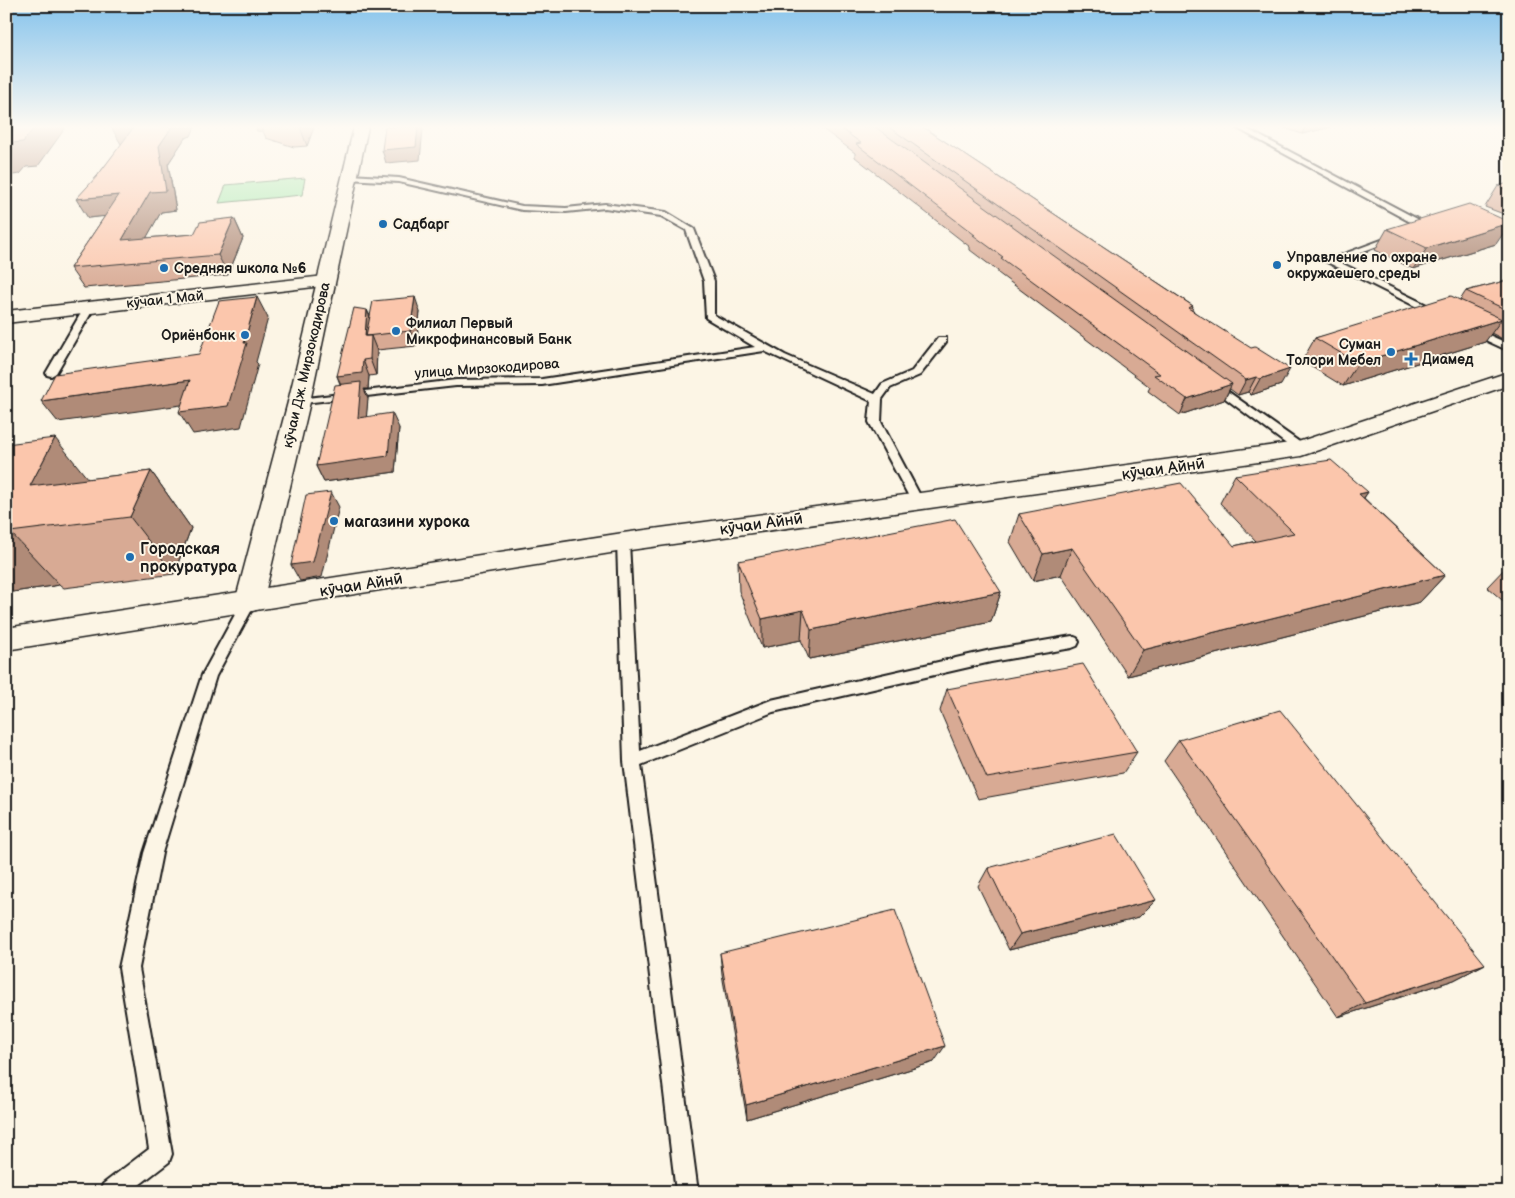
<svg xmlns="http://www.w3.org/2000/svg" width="1515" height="1198" font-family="'Balsamiq Sans',sans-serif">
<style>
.green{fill:#abeab2;stroke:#648367}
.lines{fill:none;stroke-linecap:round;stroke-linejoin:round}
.service-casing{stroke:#1c1c1c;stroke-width:4}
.minor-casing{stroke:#1c1c1c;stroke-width:3}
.tertiary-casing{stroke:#1c1c1c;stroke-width:3}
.secondary-casing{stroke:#1c1c1c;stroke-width:3}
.service{fill:#fcf5e5;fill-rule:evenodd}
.minor{fill:#fcf5e5;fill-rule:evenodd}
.tertiary{fill:#fcf5e5;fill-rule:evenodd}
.secondary{fill:#fcf5e5;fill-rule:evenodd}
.wall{fill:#d8aa94;stroke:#1c1c1c}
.shaded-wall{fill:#b08b78;stroke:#1c1c1c}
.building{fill:#fbc6ac;stroke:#1c1c1c}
.poi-dot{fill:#1f6fb2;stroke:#fcf5e5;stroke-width:2}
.labels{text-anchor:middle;stroke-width:4;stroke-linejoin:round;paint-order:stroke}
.far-poi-label{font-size:14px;font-weight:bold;fill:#1c1c1c;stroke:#fcf5e5;text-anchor:start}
.far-street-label{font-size:14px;fill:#1c1c1c;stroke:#fcf5e5}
.street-label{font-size:16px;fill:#1c1c1c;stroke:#fcf5e5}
.poi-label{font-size:16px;font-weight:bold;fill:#1c1c1c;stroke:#fcf5e5;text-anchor:start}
</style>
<rect width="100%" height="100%" fill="#fcf5e5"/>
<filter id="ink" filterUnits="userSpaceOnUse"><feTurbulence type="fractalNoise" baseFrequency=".02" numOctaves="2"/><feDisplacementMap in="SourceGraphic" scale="10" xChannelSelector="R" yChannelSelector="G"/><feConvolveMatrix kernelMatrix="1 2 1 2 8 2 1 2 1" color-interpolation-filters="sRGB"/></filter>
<g filter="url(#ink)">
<!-- green -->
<path class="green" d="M 305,178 L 302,195 L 219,203 L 226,185 Z"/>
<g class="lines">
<!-- service casing -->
<g class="service-casing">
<path id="service" d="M 1235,127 L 1243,127 L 1423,222 L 1426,229 L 1421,233 L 1415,233 L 1416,225 Z
M 351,175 L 399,178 L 522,206 L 566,208 L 605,204 L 666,212 L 694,229 L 714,281 L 714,315 L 785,355 L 875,394 L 882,384 L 912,371 L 938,338 L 946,338 L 946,342 L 920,375 L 890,388 L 882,399 L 881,422 L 923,501 L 921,504 L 913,504 L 869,422 L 871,401 L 764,351 L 542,385 L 456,386 L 295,404 L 295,400 L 299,399 L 456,380 L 542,379 L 755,347 L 706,318 L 704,281 L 686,230 L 661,216 L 605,208 L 566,212 L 522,210 L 399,182 L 348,179 L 348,175 Z
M 1392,236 L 1399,238 L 1337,261 L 1439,311 L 1439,315 L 1433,315 L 1325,261 Z
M 89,305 L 94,308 L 56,373 L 51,376 L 47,375 L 46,373 L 84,308 Z
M 1471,327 L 1509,344 L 1509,351 L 1468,332 L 1468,328 Z
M 1213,381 L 1305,446 L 1305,452 L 1297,452 L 1209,386 L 1208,384 Z
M 623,537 L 629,542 L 640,751 L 771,700 L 991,650 L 1072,636 L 1077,638 L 1079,642 L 1077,646 L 1072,648 L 991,662 L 773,712 L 641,765 L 698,1192 L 676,1192 L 624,761 L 617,542 Z
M 249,597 L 254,598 L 256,602 L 216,676 L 162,853 L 139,968 L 172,1154 L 169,1162 L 130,1192 L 100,1192 L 103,1184 L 149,1149 L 119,968 L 144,853 L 202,675 L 244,598 Z"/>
</g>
<!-- minor casing -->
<g class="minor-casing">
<path id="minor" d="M 325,276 L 331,277 L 334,281 L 331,285 L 6,323 L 6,311 Z"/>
</g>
<!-- tertiary casing -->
<g class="tertiary-casing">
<path id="tertiary" d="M 354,127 L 368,127 L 310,402 L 263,602 L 259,609 L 249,612 L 239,609 L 235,602 L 288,402 Z"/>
</g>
<!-- secondary casing -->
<g class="secondary-casing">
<path id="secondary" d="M 1509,372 L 1509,385 L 1301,456 L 623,551 L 6,650 L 6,628 L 623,533 L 1298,442 Z"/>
</g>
<!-- service -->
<use href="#service" class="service"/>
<!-- minor -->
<use href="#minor" class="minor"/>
<!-- tertiary -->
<use href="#tertiary" class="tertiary"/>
<!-- secondary -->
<use href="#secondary" class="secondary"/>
</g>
<!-- wall -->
<path class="wall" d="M 255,127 L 314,127 L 307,146 L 294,147 L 266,138 L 263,131 L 257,131 Z
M 820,127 L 923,127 L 1193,306 L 1192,310 L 1281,385 L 1251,395 L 1248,392 L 1238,395 L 1230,389 L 1224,400 L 1180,415 L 1148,391 L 1150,387 L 998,273 L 998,271 L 970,250 L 970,247 L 855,157 L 855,153 Z
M 1282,127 L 1331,127 L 1302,134 Z
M 191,136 L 185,138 L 168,164 L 176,210 L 161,212 L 146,238 L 194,234 L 234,218 L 243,238 L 228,275 L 84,288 L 70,268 L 105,216 L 88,218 L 98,175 L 122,144 L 121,144 Z
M 1509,183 L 1509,216 L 1485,207 L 1498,186 Z
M 1387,229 L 1496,244 L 1413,269 L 1375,250 Z
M 1509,280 L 1509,337 L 1503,339 L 1491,333 L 1485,342 L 1343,386 L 1302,361 L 1315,338 L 1460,300 L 1466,291 Z
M 367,310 L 370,316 L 420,312 L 416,346 L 377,350 L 376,375 L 369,376 L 368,389 L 364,389 L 368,398 L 366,417 L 399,428 L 395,472 L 324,482 L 316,466 L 340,384 L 337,376 Z
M 6,444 L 88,479 L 151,471 L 191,528 L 174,574 L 64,588 L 60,585 L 6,593 Z
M 1235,475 L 1368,492 L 1364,498 L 1445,575 L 1420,602 L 1128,676 L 1061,575 L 1033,581 L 1010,542 L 1019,514 L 1234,546 L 1256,541 L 1220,503 Z
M 738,561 L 1001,592 L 991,622 L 809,659 L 801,640 L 762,648 L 739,591 Z
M 1509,564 L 1509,606 L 1487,587 Z
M 947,689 L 1137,752 L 1123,773 L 978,799 L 940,711 Z
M 1179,740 L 1485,964 L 1454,980 L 1338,1017 L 1164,761 Z
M 988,868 L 1139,917 L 1009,950 L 978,886 Z
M 720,953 L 934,1062 L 747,1119 L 722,974 Z"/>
<!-- shaded-wall -->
<path class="shaded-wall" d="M 35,127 L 66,127 L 38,166 L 26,167 L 20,174 L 6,176 L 6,149 L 11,143 Z
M 111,127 L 138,127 L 146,142 L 121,144 Z
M 172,127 L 195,127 L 191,136 L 185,138 L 168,164 L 176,210 L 161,212 L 134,260 L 122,240 L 150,192 L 159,146 Z
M 255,127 L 262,127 L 263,131 L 257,131 Z
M 300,127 L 314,127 L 307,146 Z
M 418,127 L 422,127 L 423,129 L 420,160 L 386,163 L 382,150 Z
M 1305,127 L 1331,127 L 1302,134 Z
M 119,195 L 129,214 L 88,218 L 76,199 Z
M 234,218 L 243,238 L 228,275 L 218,255 Z
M 1509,223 L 1509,225 L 1496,244 L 1413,269 L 1427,248 Z
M 257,297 L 268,318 L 256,362 L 258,364 L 241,427 L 193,434 L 179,412 L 244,343 Z
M 415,297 L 420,312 L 416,346 L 410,331 Z
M 367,310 L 373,325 L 366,336 L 371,336 L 377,351 L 376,375 L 370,359 L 365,336 Z
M 1502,319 L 1485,342 L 1343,386 L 1358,363 Z
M 1509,331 L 1509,337 L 1503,339 Z
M 363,360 L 369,376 L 368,389 L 364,389 L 368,398 L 365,434 L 337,376 Z
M 1290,369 L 1281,385 L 1251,395 L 1260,379 Z
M 1256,377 L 1248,392 L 1238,395 L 1246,380 Z
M 190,380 L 203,402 L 58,422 L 41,401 Z
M 1232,384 L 1224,400 L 1180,415 L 1187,399 Z
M 392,413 L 399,428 L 395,472 L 324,482 L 316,466 Z
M 55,438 L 100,494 L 30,486 Z
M 151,471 L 191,528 L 174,574 L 130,517 Z
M 331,492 L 339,507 L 322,577 L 300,581 L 291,565 Z
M 1368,492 L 1348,520 L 1359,494 Z
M 6,528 L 13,528 L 10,532 L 60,585 L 6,593 Z
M 1072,548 L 1061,575 L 1033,581 L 1043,554 Z
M 1445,575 L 1420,602 L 1128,676 L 1143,650 Z
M 1001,592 L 991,622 L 809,659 L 811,630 Z
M 803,610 L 801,640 L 762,648 L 762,619 Z
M 1156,900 L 1139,917 L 1009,950 L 1020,934 Z
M 1485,964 L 1454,980 L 1338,1017 L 1365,1003 Z
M 945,1046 L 934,1062 L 747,1119 L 746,1105 Z"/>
<!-- building -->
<path class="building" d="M 6,127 L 35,127 L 23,142 L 11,143 L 6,149 Z
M 134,127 L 172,127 L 159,146 L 166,191 L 150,192 L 122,240 L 194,234 L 200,222 L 234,218 L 218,255 L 70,268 L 119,195 L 76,199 L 98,175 Z
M 385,127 L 418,127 L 416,147 L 382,150 Z
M 839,127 L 875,127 L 1232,384 L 1187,399 L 1154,375 L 1160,374 L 1001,258 L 1003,257 L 973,235 L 975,235 L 856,144 L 861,143 Z
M 889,127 L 923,127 L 1193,306 L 1188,308 L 1251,348 L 1255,347 L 1290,369 L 1260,379 L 1256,377 L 1246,380 Z
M 1509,183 L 1509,190 L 1498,186 Z
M 1469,204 L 1509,222 L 1509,223 L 1427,248 L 1387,229 Z
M 1509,280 L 1509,311 L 1466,291 Z
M 1451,296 L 1502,319 L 1358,363 L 1315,338 Z
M 257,297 L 244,343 L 247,343 L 228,406 L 179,412 L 190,380 L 41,401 L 55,374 L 199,354 L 219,301 Z
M 415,297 L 410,331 L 366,336 L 373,301 Z
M 354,308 L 367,310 L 365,336 L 371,336 L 370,359 L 363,360 L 362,373 L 337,376 Z
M 361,382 L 358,418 L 392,413 L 388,456 L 316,466 L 335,385 Z
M 55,438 L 30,486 L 151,471 L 130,517 L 10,532 L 13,528 L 6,528 L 6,444 Z
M 1331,460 L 1368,492 L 1359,494 L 1445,575 L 1143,650 L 1072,548 L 1043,554 L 1019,514 L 1181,483 L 1234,546 L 1294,533 L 1235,475 Z
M 331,492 L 313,562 L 291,565 L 306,495 Z
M 955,519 L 1001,592 L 811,630 L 803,610 L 762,619 L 738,561 Z
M 1083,664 L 1137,752 L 987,778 L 947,689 Z
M 1280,710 L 1485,964 L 1365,1003 L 1179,740 Z
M 1116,834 L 1156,900 L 1020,934 L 988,868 Z
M 895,910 L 945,1046 L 746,1105 L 720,953 Z"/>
</g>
<!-- sky -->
<linearGradient id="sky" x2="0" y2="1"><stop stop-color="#85c3ec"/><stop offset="0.43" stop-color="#fefaf3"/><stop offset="1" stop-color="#fefaf3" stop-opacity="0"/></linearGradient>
<rect width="1515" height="295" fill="url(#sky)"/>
<!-- markers -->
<g class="poi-dot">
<circle cx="383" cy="224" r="5"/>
<circle cx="1277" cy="265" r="5"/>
<circle cx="164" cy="268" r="5"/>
<circle cx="396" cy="331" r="5"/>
<circle cx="245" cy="335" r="5"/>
<circle cx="1391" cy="352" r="5"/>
<path d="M1408.5 351.5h5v5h5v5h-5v5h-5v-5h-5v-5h5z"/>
<circle cx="334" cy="521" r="5"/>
<circle cx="130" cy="557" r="5"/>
</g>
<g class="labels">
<!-- far-poi labels -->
<g class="far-poi-label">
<text x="393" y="229">Садбарг</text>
<text x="1287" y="262">Управление по охране<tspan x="1287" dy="16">окружаешего среды</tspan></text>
<text x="174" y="273">Средняя школа №6</text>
<text x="406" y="328">Филиал Первый<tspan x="406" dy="16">Микрофинансовый Банк</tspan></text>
<text x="235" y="340" text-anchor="end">Ориёнбонк</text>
<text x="1381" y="349" text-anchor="end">Суман<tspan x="1381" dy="16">Толори Мебел</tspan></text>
<text x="1422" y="364">Диамед</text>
</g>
<!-- far-street labels -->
<g class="far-street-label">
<text transform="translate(165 299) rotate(-6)" y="5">кӯчаи 1 Май</text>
<text transform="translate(306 365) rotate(-77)" y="5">кӯчаи Дж. Мирзокодирова</text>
<text transform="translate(487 368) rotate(-4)" y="5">улица Мирзокодирова</text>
</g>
<!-- street labels -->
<g class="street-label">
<text transform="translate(1163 468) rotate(-8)" y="6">кӯчаи Айнӣ</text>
<text transform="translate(761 523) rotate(-8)" y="6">кӯчаи Айнӣ</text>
<text transform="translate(361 584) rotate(-9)" y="6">кӯчаи Айнӣ</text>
</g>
<!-- poi labels -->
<g class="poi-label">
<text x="344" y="527">магазини хурока</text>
<text x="140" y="554">Городская<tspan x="140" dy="18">прокуратура</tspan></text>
</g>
</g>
<!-- margin -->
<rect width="1515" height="1198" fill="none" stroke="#fcf5e5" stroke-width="25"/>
<rect x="12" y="12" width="1490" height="1173" fill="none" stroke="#1c1c1c" stroke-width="2" filter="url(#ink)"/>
</svg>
